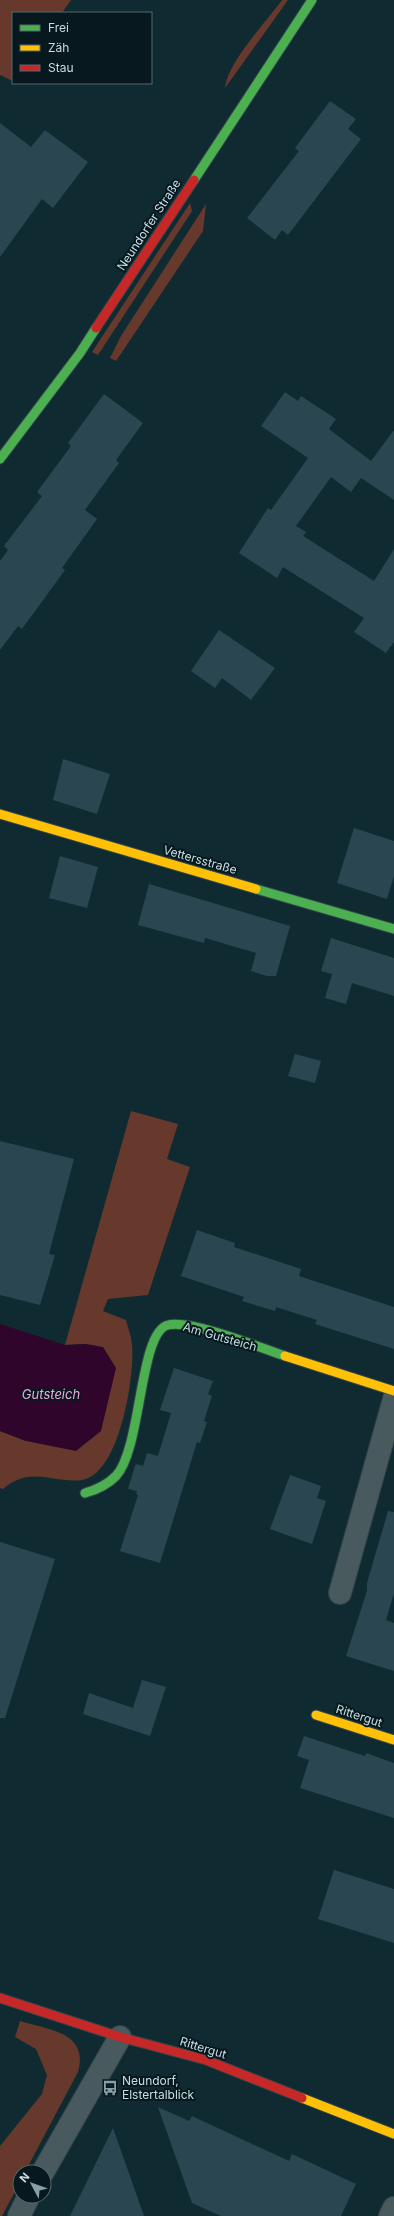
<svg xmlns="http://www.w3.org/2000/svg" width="394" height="2216" font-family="Inter,sans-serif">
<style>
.green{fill:#66392c}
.water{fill:#30052b}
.building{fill:#2a4751}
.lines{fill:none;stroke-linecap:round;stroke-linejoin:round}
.street-casing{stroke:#32444a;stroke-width:24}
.fast-casing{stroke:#32444a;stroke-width:11}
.slow-casing{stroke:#32444a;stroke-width:11}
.jam-casing{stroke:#32444a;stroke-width:11}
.street{stroke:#485a5e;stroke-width:22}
.fast{stroke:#4caf50;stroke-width:9}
.slow{stroke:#ffc107;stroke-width:9}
.jam{stroke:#c62828;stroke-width:9}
.labels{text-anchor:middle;stroke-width:4;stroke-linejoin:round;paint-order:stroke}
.street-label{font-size:12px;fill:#c7dee5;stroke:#07191e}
.poi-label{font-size:12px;fill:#c7dee5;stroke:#07191e;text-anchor:start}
.water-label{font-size:13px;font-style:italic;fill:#f6a3e1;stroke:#07191e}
</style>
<rect width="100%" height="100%" fill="#0f2b31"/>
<!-- green -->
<path class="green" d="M 0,0 L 71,0 L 62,13 L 13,13 L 13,81 L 0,75 Z
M 282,0 L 288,0 L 225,88 C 228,62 266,22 282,0 Z
M 190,203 L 192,211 L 98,355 L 92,352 Z
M 206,204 L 203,231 L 116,361 L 110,358 L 121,336 Z
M 131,1111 L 178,1124 L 167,1159 L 190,1167 L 148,1295 L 108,1299 L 103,1311 L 126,1320 C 128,1328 131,1336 132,1344 C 135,1375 120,1474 82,1480 C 52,1484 32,1465 3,1489 L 0,1488 L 0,1431 L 26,1441 L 86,1344 L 65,1345 Z
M 20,2021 C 49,2030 89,2032 78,2072 L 25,2172 L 20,2172 L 20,2182 L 2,2216 L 0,2216 L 0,2146 L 42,2094 L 47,2075 L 36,2049 L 15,2037 Z"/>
<!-- water -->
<path class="water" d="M 0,1324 L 65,1345 L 86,1344 L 103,1347 L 116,1368 L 101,1431 L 76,1451 L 26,1441 L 0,1431 Z"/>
<!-- building -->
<path class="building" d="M 330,101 L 356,119 L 348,129 L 361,139 L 288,235 L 282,230 L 275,240 L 247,218 L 299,151 L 295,148 Z
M 0,123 L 31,147 L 45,130 L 88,162 L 53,208 L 42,199 L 0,257 Z
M 285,392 L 298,401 L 301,396 L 336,419 L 329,429 L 371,461 L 394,430 L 394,500 L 361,478 L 351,492 L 331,477 L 296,526 L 306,532 L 303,536 L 374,581 L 394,549 L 394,642 L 386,653 L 354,632 L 364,618 L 283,567 L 277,578 L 239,553 L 268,508 L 271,510 L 308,458 L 261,426 Z
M 104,394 L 143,423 L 116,460 L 119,463 L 85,510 L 97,519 L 62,568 L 65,570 L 22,629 L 18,626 L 0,650 L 0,561 L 8,550 L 4,546 L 42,496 L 37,492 L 71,446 L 68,443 Z
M 219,630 L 275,668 L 251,700 L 222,678 L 215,688 L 191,671 Z
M 63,759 L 110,774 L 97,814 L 53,800 Z
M 354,828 L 394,841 L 394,876 L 387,899 L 337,883 Z
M 60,856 L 98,867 L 87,908 L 49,898 Z
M 149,884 L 290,926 L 276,976 L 267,976 L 251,971 L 256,953 L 205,938 L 204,943 L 138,925 Z
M 331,938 L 394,958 L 394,996 L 352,983 L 346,1004 L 325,998 L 332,974 L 321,971 Z
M 295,1054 L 321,1061 L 315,1083 L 288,1076 Z
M 0,1141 L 74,1159 L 49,1254 L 55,1255 L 40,1305 L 0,1295 Z
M 197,1230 L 235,1243 L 234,1247 L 301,1269 L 299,1276 L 394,1307 L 394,1349 L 315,1324 L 317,1320 L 276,1307 L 275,1311 L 242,1301 L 244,1297 L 181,1276 Z
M 174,1368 L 213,1381 L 208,1394 L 212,1396 L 204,1421 L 207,1422 L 200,1443 L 197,1442 L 160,1563 L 120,1551 L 138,1495 L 136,1494 L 137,1491 L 128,1489 L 134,1469 L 136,1464 L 143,1466 L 147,1453 L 158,1456 L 171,1413 L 160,1410 Z
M 290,1475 L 321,1486 L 317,1498 L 326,1501 L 312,1544 L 270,1529 Z
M 388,1511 L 394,1512 L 394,1593 L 386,1620 L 394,1623 L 394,1671 L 346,1656 L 367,1591 L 367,1583 Z
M 0,1542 L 55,1559 L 5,1718 L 0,1718 Z
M 142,1680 L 166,1687 L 150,1736 L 83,1714 L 89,1693 L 133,1708 Z
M 304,1736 L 365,1756 L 366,1753 L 394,1763 L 394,1818 L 300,1788 L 309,1760 L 297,1756 Z
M 334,1870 L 394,1889 L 394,1943 L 318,1919 Z
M 158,2107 L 189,2121 L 192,2116 L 289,2161 L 292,2154 L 356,2184 L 341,2216 L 221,2216 L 192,2203 Z
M 113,2128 L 144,2216 L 70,2216 Z"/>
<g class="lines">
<!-- street casing -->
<g class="street-casing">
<path id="street" d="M 340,1593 L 394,1399
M 43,2172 L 120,2037
M 19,2216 L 29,2196
M 390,2216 L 394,2208"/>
</g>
<!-- fast casing -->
<g class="fast-casing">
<path id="fast" d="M 194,180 L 312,0
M 0,459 L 80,353 L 96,328
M 256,889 L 394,929
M 85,1493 C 96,1490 108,1484 116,1476 C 142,1448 139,1332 168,1325 C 190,1319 261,1348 285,1356"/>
</g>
<!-- slow casing -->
<g class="slow-casing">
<path id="slow" d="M 0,814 L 256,889
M 285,1356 L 394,1391
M 316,1715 L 394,1740
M 302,2098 L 394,2134"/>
</g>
<!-- jam casing -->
<g class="jam-casing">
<path id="jam" d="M 96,328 L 194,180
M 0,1998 L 120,2037 L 206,2060 L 302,2098"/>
</g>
<!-- street -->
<use href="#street" class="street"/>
<!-- fast -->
<use href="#fast" class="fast"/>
<!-- slow -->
<use href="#slow" class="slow"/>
<!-- jam -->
<use href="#jam" class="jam"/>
</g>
<!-- icons -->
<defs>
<g id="bus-bare" transform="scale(1.2)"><path d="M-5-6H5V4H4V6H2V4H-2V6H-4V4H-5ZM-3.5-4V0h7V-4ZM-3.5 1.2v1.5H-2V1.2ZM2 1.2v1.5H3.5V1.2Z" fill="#879fa6" stroke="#07191e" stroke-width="2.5" paint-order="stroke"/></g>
</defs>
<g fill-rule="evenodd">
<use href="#bus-bare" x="110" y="2088"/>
</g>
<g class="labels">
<!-- street labels -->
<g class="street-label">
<text transform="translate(149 225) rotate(-57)" y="4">Neundorfer Straße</text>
<text transform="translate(200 860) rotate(16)" y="4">Vettersstraße</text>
<text transform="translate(220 1337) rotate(16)" y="4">Am Gutsteich</text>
<text transform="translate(359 1716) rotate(18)" y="4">Rittergut</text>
<text transform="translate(203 2048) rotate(17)" y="4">Rittergut</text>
</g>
<!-- poi labels -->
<g class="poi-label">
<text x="122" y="2085">Neundorf,<tspan x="122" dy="14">Elstertalblick</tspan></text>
</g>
<!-- water labels -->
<g class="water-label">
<text x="51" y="1399">Gutsteich</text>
</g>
</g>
<!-- legend -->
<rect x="12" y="12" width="140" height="72" fill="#07191e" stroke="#54686e"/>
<rect x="20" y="25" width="20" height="6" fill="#4caf50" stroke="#54686e"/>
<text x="48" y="32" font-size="12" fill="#c7dee5">Frei</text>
<rect x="20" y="45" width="20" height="6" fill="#ffc107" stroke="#54686e"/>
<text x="48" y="52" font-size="12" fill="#c7dee5">Zäh</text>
<rect x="20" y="65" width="20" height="6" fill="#c62828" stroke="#54686e"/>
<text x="48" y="72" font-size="12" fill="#c7dee5">Stau</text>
<!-- north arrow -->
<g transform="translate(32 2184) rotate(311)"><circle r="19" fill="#07191e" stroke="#54686e"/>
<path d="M0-3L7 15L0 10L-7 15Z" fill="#879fa6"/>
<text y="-6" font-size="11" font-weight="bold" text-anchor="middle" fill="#c7dee5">N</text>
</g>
</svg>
